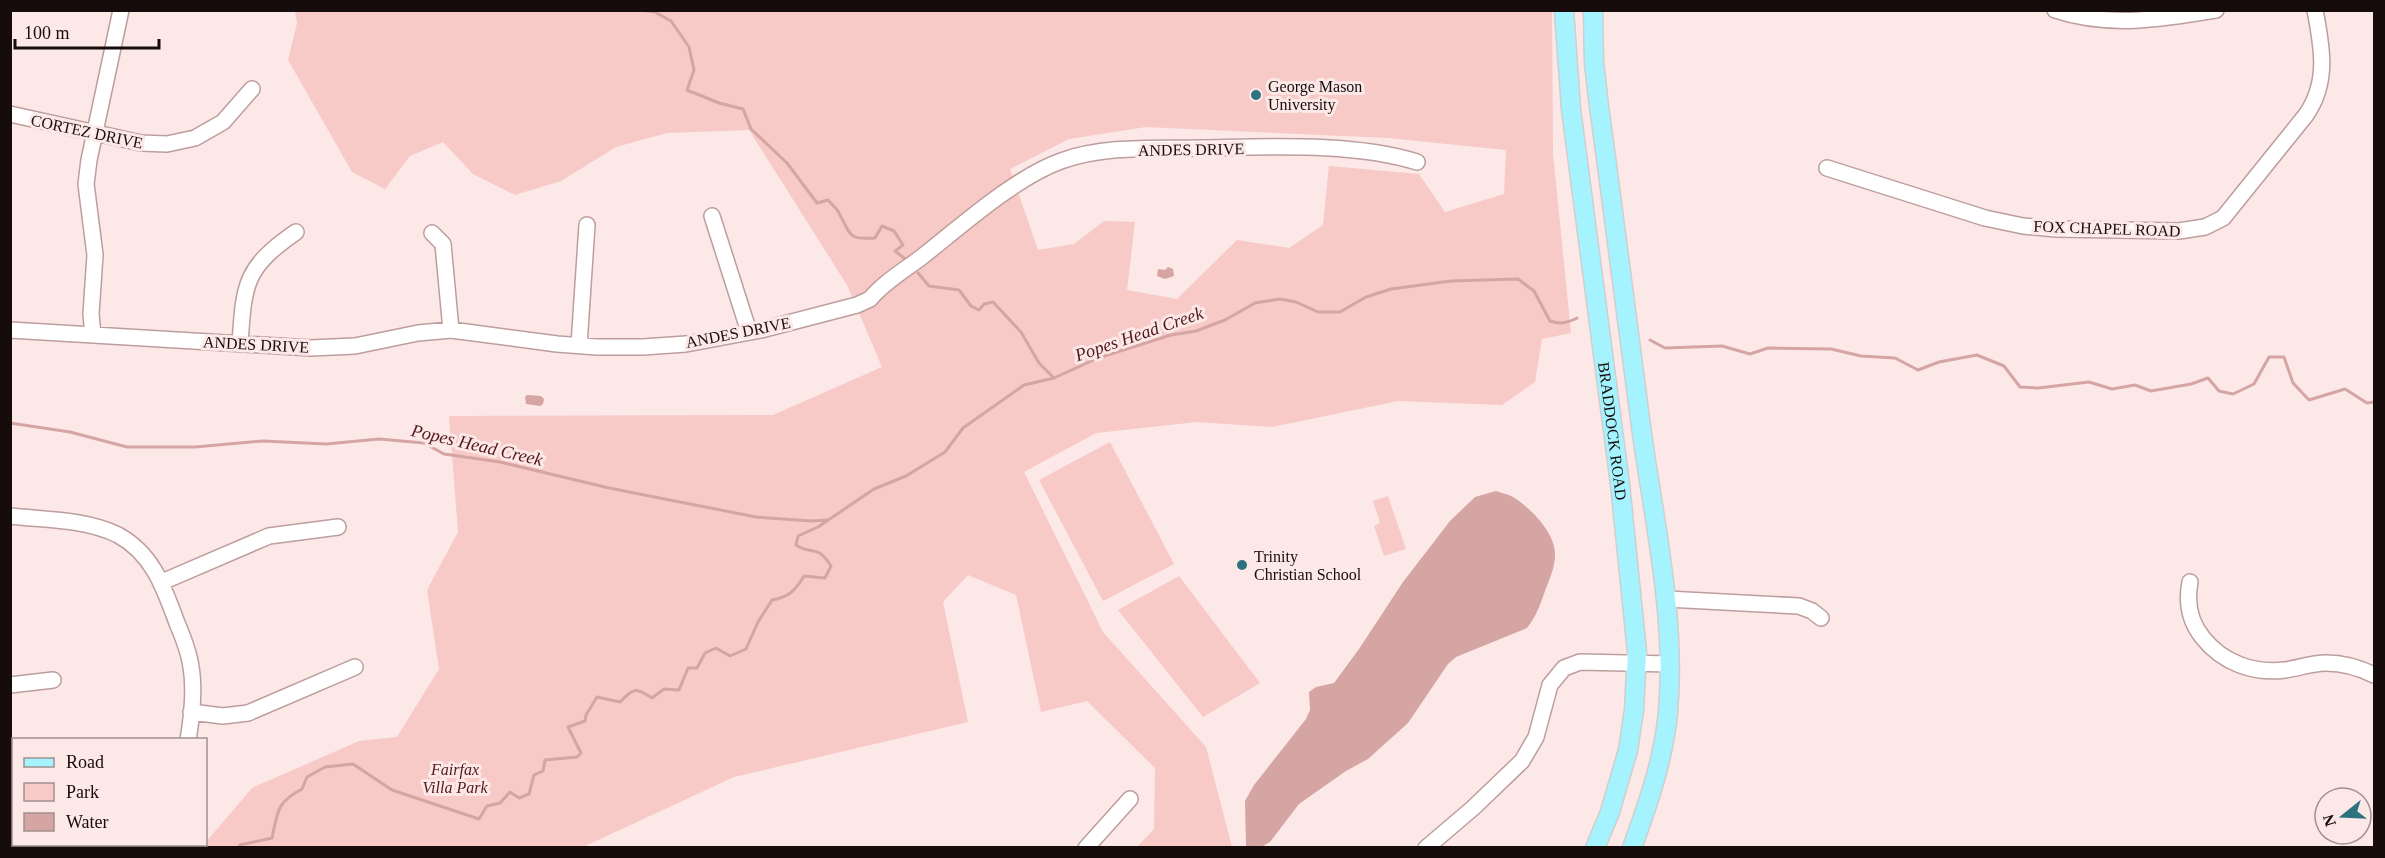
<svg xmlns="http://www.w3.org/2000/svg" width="2385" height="858" font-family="'Times New Roman',serif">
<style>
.green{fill:#f7c9c7;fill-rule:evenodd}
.water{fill:#d5a5a4}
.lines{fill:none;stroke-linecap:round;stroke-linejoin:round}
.stream{stroke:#d5a5a4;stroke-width:3}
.minor-casing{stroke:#bd9e9c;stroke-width:18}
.major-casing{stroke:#d1cece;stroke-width:21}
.minor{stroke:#fff;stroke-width:15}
.major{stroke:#a4f3fe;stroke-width:18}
.poi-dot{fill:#2b737e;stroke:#fce8e7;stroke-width:2}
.labels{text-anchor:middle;stroke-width:6;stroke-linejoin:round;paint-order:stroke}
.poi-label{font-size:16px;fill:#170c0c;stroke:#fce8e7;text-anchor:start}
.street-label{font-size:16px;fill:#170c0c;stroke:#fce8e7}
.park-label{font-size:16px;font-style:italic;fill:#52181b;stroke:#fce8e7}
.water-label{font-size:18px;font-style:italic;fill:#52171b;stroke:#fce8e7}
</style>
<rect width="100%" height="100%" fill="#fce8e7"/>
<!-- green -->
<path class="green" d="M 295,11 L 1552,11 L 1553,154 L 1571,333 L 1542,339 L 1535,382 L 1502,405 L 1398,401 L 1272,427 L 1197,422 L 1096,433 L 1024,472 L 1103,632 L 1206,747 L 1232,847 L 1137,847 L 1154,829 L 1155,768 L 1087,701 L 1041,712 L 1016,595 L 968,575 L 943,602 L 968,722 L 734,777 L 583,847 L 201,848 L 206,844 L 206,842 L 252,788 L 359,741 L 397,737 L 439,669 L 427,590 L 458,532 L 449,416 L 773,415 L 882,367 L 847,285 L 749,130 L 667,133 L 616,147 L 561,181 L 515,195 L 473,174 L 443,142 L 410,156 L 385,189 L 352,172 L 288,60 L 297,23 ZM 1146,127 L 1388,138 L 1506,150 L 1504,194 L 1445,212 L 1419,174 L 1329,166 L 1323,225 L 1289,248 L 1237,240 L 1177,299 L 1127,290 L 1135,222 L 1104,221 L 1074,244 L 1038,250 L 1010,169 L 1069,139 Z
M 1110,442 L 1174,564 L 1103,601 L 1039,480 Z
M 1388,496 L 1406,549 L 1384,556 L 1374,526 L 1380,523 L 1373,501 Z
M 1179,576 L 1260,683 L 1203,717 L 1118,610 Z"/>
<!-- water -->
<path class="water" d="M 1168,267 L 1173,269 L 1174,276 L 1165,279 L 1157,276 L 1158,269 L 1165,270 Z
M 527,395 L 541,396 L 544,399 L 543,404 L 540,406 L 526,404 L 525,397 Z
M 1496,491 C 1501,493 1508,494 1513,497 C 1531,508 1556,534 1555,555 C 1555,568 1549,580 1545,591 C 1540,605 1536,617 1527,628 L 1456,657 L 1448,664 L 1408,723 L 1368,759 L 1346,771 L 1299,804 L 1270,842 L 1261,847 L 1246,847 L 1245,801 L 1254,785 L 1306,719 L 1310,710 L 1309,692 L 1316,687 L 1334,683 L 1359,649 L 1403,582 L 1450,521 L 1475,497 Z"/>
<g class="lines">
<!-- stream -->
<path class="stream" d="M 641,10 L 655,12 L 671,21 L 689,47 L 694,70 L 687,90 L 719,103 L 743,109 L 751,129 L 787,163 L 817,203 L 828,200 C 832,205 838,209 840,215 C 851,235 848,240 875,238 L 882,226 L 894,231 L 903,245 L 895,251 L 904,258
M 918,273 L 929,286 L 959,290 L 971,306 L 979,310 L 984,304 L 993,302 L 1021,332 L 1039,363 L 1053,377
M 1650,340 L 1665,348 L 1722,346 L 1750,354 L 1768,348 L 1831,349 L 1861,356 L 1895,358 L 1918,370 L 1939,362 L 1977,355 L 2004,366 L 2020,387 L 2038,388 L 2089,382 L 2112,389 L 2135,385 L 2151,391 L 2191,384 L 2208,378 L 2219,391 L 2233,394 L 2254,384 L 2269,357 L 2284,357 L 2293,383 L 2309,400 L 2345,389 L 2367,403 L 2374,402
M 10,423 L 70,432 L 127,447 L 195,447 L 263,441 L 326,444 L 379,439 L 424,443 L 444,454 L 500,462 L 609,488 L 756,517 L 811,521 L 827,520
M 238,848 L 240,845 L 272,838 C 278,811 276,803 302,789 L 307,777 L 325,767 L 353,764 L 392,790 L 479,819 L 487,806 L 500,803 L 510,792 L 519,798 L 529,794 L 534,775 L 543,771 L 545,760 L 577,757 L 581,753 L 568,727 L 585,721 L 586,715 L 597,697 L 620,702 C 634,688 635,687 652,698 L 664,689 L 679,690 L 688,668 L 697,668 L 705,653 L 716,648 L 730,656 L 746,649 L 758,622 L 772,600 C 789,597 795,591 804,576 L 825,578 L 831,566 C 816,543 813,556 796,545 L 798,536 L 818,527 L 874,489 L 906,476 L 945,452 L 963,428 L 1024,385 L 1054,378 L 1098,358 L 1171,335 L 1196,331 L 1225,320 L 1255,303 L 1280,299 L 1296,302 L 1318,312 L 1340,312 L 1366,297 L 1391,289 L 1451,281 L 1518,279 L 1534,291 L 1550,321 C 1560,325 1568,323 1577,318"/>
<!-- minor casing -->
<g class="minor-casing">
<path id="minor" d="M 2055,10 C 2109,28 2162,19 2216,10
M 10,114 L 141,143 L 167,144 L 195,138 L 223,122 L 252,89
M 1827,168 L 1985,218 L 2023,226 L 2056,229 L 2179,231 L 2205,227 L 2223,218 L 2306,115 C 2329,82 2322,47 2315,10
M 712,216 L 749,332
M 432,233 L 443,244 L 451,330
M 10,330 L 311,348 L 355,346 L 418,333 L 451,330 L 557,344 L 597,347 L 643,347 L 686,344 L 761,330 L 857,305 L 870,299 C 884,282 905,270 923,256 C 961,226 1016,177 1061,161 C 1105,145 1154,149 1201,148 C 1269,147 1353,142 1417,162
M 93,335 L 91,314 L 95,255 L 86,184 L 89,160 L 121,10
M 240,344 C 244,284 244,268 296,232
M 579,345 L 587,225
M 10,516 C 45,520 86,519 118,535 C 153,554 164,588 177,623 C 183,637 189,652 191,667 C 195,690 192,716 188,740
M 162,582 L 269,536 L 338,527
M 2190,582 C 2186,603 2189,621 2203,638 C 2223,663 2254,674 2285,670 C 2299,668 2312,663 2326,663 C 2342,663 2360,668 2374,675
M 1667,599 L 1799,606 L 1812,611 L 1821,618
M 10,685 L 53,680
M 191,712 L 223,716 L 248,713 L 355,667
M 17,848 L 33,844
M 1086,848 L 1130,799
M 1426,848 L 1473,808 L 1522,761 L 1536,737 L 1550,685 L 1564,668 L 1580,662 L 1671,664"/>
</g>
<!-- major casing -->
<g class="major-casing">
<g id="major">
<path id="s1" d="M 1564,10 L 1571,109 L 1620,484 L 1637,652 L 1634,710 L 1628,750 L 1610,812 L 1595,848"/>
<path d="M 1593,10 L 1594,63 L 1599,106 C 1614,215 1627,324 1642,434 C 1655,526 1676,618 1668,712 C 1664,758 1648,804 1632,848"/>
</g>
</g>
<!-- minor -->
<use href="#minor" class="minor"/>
<!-- major -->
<use href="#major" class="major"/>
</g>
<!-- markers -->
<g class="poi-dot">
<circle cx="1256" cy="95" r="6"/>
<circle cx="1242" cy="565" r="6"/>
</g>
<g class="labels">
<!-- poi labels -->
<g class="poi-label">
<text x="1268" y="92">George Mason<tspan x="1268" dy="18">University</tspan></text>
<text x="1254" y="562">Trinity<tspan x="1254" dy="18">Christian School</tspan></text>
</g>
<!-- street labels -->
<g class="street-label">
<text transform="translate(87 131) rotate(12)" y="6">CORTEZ DRIVE</text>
<text transform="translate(1191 149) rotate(-1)" y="6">ANDES DRIVE</text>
<text transform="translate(2107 228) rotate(2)" y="6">FOX CHAPEL ROAD</text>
<text transform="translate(738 332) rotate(-11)" y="6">ANDES DRIVE</text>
<text transform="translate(256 344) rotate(3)" y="6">ANDES DRIVE</text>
<text dy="6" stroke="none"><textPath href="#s1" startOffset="424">BRADDOCK ROAD</textPath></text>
</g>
<!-- park labels -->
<g class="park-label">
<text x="455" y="775">Fairfax<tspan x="455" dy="18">Villa Park</tspan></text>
</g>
<!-- water labels -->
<g class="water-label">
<text transform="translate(1139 334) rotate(-19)" y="6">Popes Head Creek</text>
<text transform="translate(477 445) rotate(13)" y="6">Popes Head Creek</text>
</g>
</g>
<!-- border -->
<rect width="2385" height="858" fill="none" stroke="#170c0c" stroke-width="24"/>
<!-- legend -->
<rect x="12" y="738" width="195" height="108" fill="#fce8e7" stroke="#a0908f" stroke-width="1.5"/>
<rect x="24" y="758" width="30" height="9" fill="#a4f3fe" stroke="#a0908f" stroke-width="1.5"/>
<text x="66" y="768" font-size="18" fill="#170c0c">Road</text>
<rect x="24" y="783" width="30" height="18" fill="#f7c9c7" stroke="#a0908f" stroke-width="1.5"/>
<text x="66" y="798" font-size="18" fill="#170c0c">Park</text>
<rect x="24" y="813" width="30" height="18" fill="#d5a5a4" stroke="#a0908f" stroke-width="1.5"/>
<text x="66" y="828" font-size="18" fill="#170c0c">Water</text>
<!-- north arrow -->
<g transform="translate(2343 816) rotate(252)"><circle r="28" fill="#fce8e7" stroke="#a0908f" stroke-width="1.5"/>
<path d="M0-4.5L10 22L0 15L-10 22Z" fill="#2b737e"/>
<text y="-9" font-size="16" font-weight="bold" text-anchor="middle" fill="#170c0c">N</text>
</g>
<!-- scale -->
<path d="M15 39v9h144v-9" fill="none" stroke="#170c0c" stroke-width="3"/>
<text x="24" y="39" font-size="18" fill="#170c0c" stroke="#fce8e7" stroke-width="4.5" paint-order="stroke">100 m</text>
</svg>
